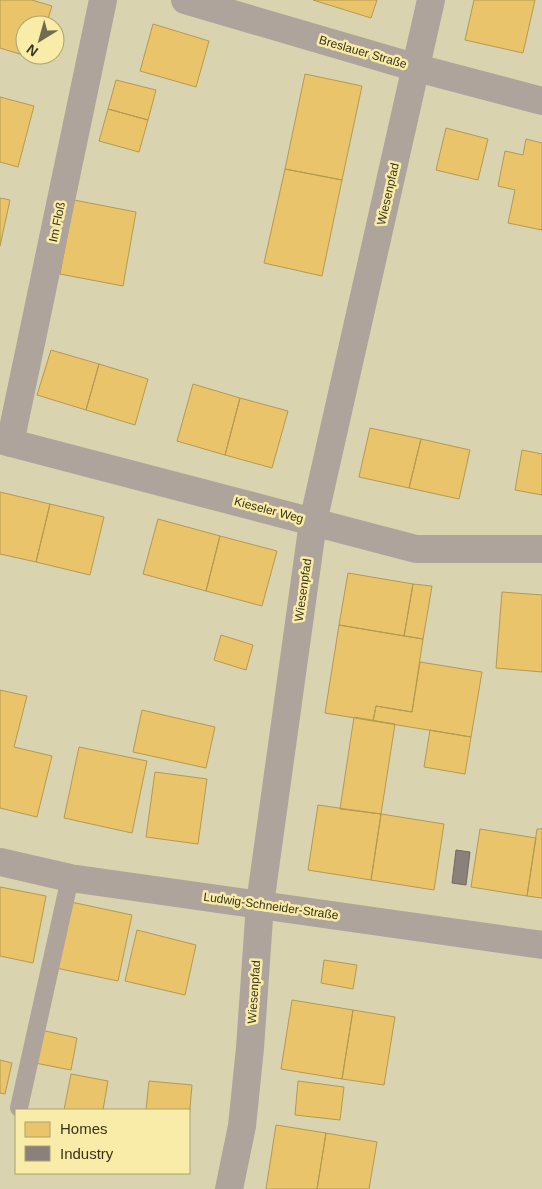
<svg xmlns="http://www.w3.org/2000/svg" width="542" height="1189" font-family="Arial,sans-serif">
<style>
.homes{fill:#e9c46a;stroke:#b49952}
.industry{fill:#8a817c;stroke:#726a5e}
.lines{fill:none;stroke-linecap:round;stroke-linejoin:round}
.lane{stroke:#aea49b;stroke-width:18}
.street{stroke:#aea49b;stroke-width:28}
.labels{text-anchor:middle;stroke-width:5;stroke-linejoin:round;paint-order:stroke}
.street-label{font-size:12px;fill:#393419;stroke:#f9eca9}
</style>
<rect width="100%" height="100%" fill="#dad3af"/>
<!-- homes -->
<path class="homes" d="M 0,0 L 32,0 L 52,6 L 46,25 L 25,25 L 25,55 L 37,55 L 36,59 L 0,48 Z
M 313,0 L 377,0 L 371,18 Z
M 474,0 L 535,0 L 523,53 L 465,40 Z
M 153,24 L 209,41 L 196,87 L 140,71 Z
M 305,74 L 362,86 L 342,180 L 285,169 Z
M 116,80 L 156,90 L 148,120 L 108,109 Z
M 0,97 L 34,106 L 18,167 L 0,162 Z
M 108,109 L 148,120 L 139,152 L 99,141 Z
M 446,128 L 488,139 L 478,180 L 436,170 Z
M 526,139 L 542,143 L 542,230 L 508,223 L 515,190 L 498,186 L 505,151 L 523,155 Z
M 285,169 L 342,180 L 322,276 L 264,263 Z
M 0,198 L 10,200 L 0,246 Z
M 74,200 L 136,212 L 123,286 L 60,274 Z
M 51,350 L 99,364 L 86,410 L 37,395 Z
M 99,364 L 148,379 L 135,425 L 86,410 Z
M 193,384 L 240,398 L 225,455 L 177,441 Z
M 240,398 L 288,411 L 272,468 L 225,455 Z
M 370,428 L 421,439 L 409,488 L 359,477 Z
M 421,439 L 470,450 L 459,499 L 409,488 Z
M 522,450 L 542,454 L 542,495 L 515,490 Z
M 0,492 L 50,504 L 36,562 L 0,554 Z
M 50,504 L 104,517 L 90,575 L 36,562 Z
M 158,519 L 220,536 L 206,591 L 143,574 Z
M 220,536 L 277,551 L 262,606 L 206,591 Z
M 348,573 L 413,584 L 404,636 L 339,625 Z
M 413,584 L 432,586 L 423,639 L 404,636 Z
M 502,592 L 542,595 L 542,672 L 496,668 Z
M 339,625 L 423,639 L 412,712 L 376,706 L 373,721 L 325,713 Z
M 221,635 L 253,645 L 246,670 L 214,660 Z
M 420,662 L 482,672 L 471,737 L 373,721 L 376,706 L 412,712 Z
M 0,690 L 27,696 L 14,747 L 52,756 L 37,817 L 0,808 Z
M 142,710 L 215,727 L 206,768 L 133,752 Z
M 354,717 L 395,724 L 381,814 L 340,809 Z
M 430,730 L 471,737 L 465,774 L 424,767 Z
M 79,747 L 147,761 L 132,833 L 64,818 Z
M 155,772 L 207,779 L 198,844 L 146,837 Z
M 318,805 L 381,814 L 371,880 L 308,870 Z
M 381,814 L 444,824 L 434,890 L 371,880 Z
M 480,829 L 536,838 L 527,896 L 471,887 Z
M 537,829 L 542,829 L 542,898 L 527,896 Z
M 0,887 L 46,896 L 33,963 L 0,956 Z
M 71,902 L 132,915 L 118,981 L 56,968 Z
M 137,930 L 196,945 L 185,995 L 125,981 Z
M 324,960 L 357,965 L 353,989 L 321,983 Z
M 292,1000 L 353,1010 L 342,1079 L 281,1069 Z
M 353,1010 L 395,1017 L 384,1085 L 342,1079 Z
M 41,1030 L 77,1038 L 71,1070 L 35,1063 Z
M 0,1060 L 12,1063 L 5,1094 L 0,1093 Z
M 71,1074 L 108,1081 L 103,1110 L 64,1110 Z
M 149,1081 L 192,1085 L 189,1119 L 189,1110 L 146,1110 Z
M 298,1081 L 344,1087 L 340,1120 L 295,1115 Z
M 276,1125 L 326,1133 L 317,1189 L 266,1189 Z
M 326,1133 L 377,1142 L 369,1189 L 317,1189 Z"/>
<!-- industry -->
<path class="industry" d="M 456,850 L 470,852 L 466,885 L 452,883 Z"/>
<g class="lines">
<!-- lane -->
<path class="lane" d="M 19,1108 L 70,878"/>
<!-- street -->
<path class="street" d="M 185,0 L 417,68 L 542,101
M 0,440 L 416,549 L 542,549
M 10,443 L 103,0
M 0,862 L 70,878 L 542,945
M 229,1189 L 242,1126 L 250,1048 L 260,904 L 313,522 L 431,0"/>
</g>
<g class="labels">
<!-- street labels -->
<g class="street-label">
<text transform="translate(363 52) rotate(16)" y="4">Breslauer Straße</text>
<text transform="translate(388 194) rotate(-77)" y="4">Wiesenpfad</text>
<text transform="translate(57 222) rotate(-78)" y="4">Im Floß</text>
<text transform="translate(269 510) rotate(15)" y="4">Kieseler Weg</text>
<text transform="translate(303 590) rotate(-82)" y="4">Wiesenpfad</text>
<text transform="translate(271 906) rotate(8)" y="4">Ludwig-Schneider-Straße</text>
<text transform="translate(254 992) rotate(-86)" y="4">Wiesenpfad</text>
</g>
</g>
<!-- legend -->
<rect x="15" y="1109" width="175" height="65" fill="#f9eca9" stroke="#aca26f"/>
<rect x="25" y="1122" width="25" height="15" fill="#e9c46a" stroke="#aca26f"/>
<text x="60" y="1134" font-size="15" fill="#393419">Homes</text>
<rect x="25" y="1146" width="25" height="15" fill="#8a817c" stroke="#aca26f"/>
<text x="60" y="1159" font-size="15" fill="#393419">Industry</text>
<!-- north arrow -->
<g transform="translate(40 40) rotate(217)"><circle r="24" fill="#f9eca9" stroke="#aca26f"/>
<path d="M0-4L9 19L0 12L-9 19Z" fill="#716c4e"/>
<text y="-8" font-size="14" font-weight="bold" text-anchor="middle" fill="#393419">N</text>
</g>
</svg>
